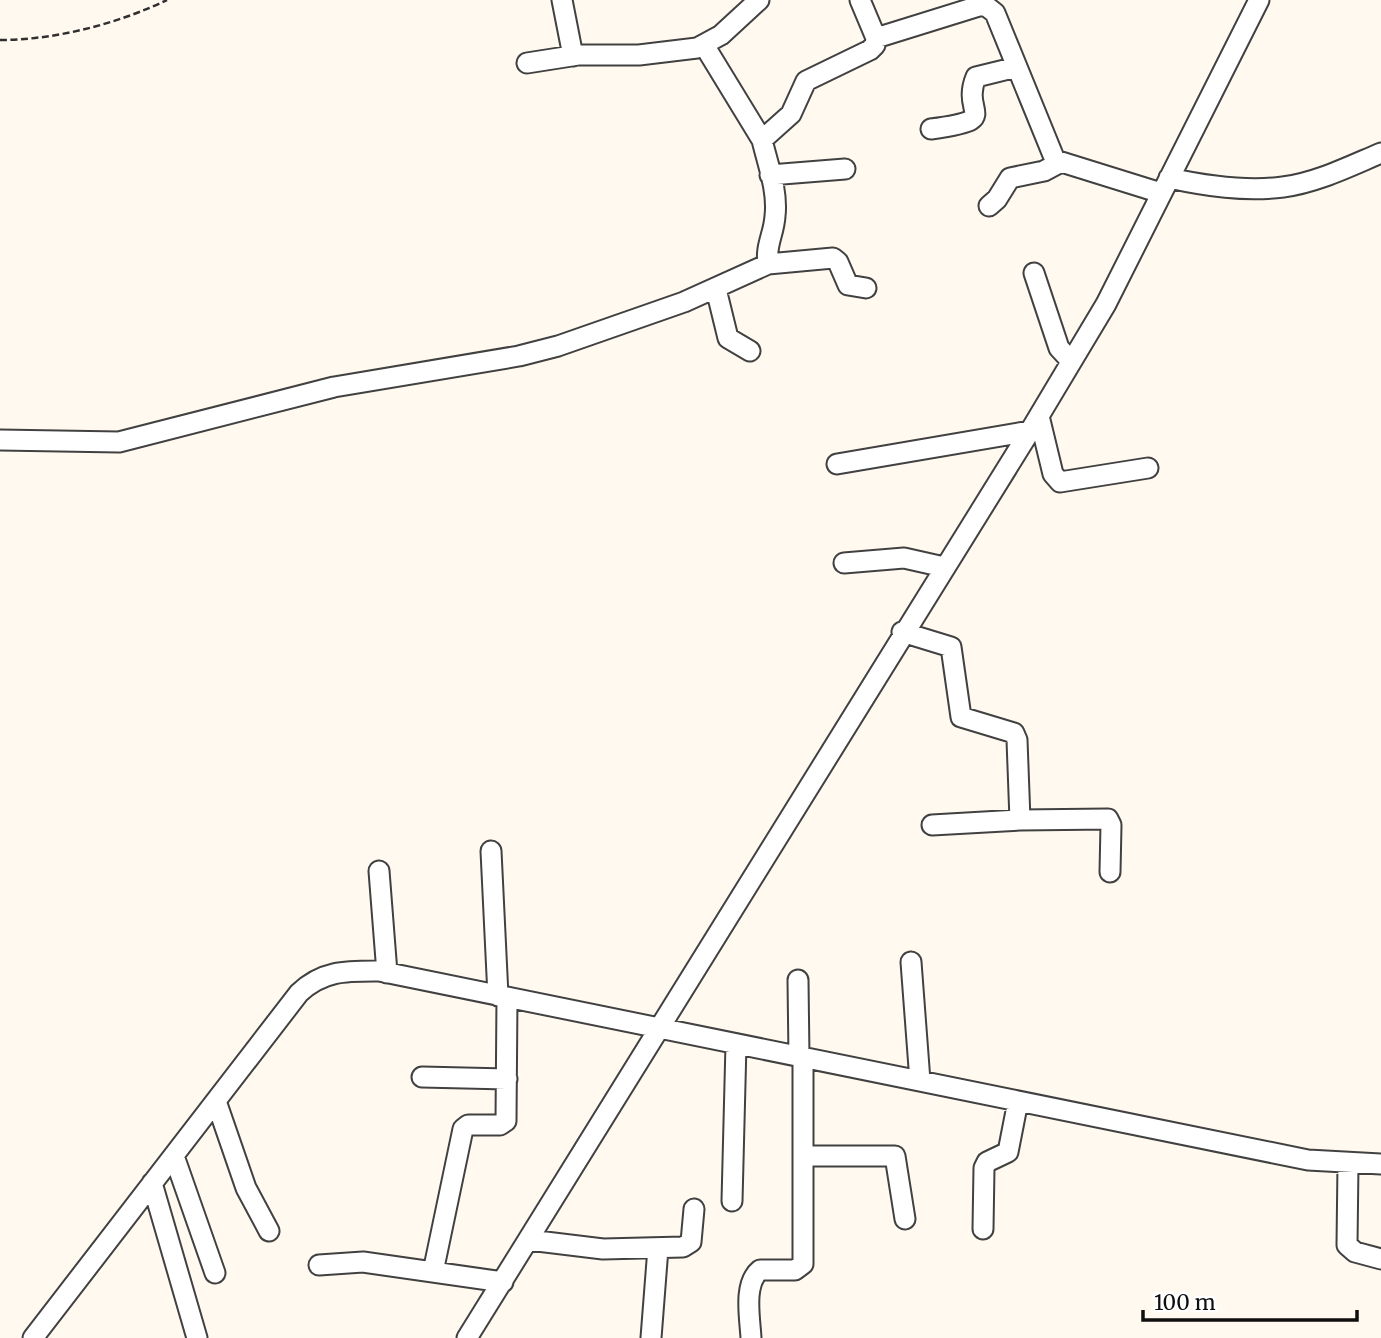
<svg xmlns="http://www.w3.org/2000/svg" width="1381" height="1338" font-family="Merriweather,serif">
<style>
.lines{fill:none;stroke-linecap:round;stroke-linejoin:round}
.minor-casing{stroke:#414141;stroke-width:23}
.path{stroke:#303030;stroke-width:2.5;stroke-dasharray:7 3.5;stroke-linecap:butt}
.minor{stroke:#fff;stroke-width:19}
</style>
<rect width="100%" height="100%" fill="#fff9ef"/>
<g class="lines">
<!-- minor casing -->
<g class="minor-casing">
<path id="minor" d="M 562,0 L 573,56
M 860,0 L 876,38
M 704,45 L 762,140
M 527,63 L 578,55 L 639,55 L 697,48 L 721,35 L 759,0
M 931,129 C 1004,119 960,115 976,77 L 1017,67
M 770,175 L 845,169
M 1169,178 C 1206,186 1245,192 1283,187 C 1316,183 1350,166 1381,153
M 989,206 L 997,199 L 1010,178 L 1044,171 L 1059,163
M 768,264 L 833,258 L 838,262 L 848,285 L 866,288
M 1034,273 L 1059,348 L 1071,361
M 716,289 L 728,338 L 750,351
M 1039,416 L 1053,474 L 1060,482 L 1148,468
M 0,440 L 119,442 L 334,387 L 519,356 L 558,346 L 684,302 L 768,264 C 765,246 774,234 775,216 C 778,191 768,165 762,140 L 791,114 L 806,81 L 870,50 L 875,45 L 876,38 L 979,6 L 986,6 L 995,13 L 1055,160 L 1161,193
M 837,464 L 1030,431
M 844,563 L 904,558 L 944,567
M 902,632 L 951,647 L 961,717 L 1014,733 L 1017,740 L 1020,820 L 1108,819 L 1111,825 L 1110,872
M 932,825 L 1020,820
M 491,851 L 498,996
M 379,871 L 387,973
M 911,962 L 920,1081
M 798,980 L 799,1057
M 422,1077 L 507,1079
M 216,1101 L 246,1188 L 269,1231
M 174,1156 L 215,1273
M 805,1156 L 895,1156 L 905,1219
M 1348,1164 L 1347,1245 L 1355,1252 L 1381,1259
M 152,1183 L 197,1338
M 732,1201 L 736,1044
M 983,1229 L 984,1168 L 987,1162 L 1008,1152 L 1018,1101
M 529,1240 L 603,1249 L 683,1247 L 691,1242 L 694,1209
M 319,1265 L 363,1262 L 503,1282
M 433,1272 L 463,1129 L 468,1125 L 500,1125 L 506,1121 L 507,998
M 33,1338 L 299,993 C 323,970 347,971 379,971 L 1308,1160 L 1381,1164
M 467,1338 L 1030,431 L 1106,304 L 1259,0
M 651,1338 L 658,1248
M 751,1338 C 750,1318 743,1284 760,1270 L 795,1270 L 803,1264 L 803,1058"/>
</g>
<!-- path -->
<path class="path" d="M 0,40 C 55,40 117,24 167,0"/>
<!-- minor -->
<use href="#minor" class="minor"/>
</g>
<!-- scale -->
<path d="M1143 1310v10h214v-10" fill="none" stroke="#0e0e0e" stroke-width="3.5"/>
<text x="1154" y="1310" font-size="21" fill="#0e0e0e" stroke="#ffffff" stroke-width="5" paint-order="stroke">100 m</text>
</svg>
